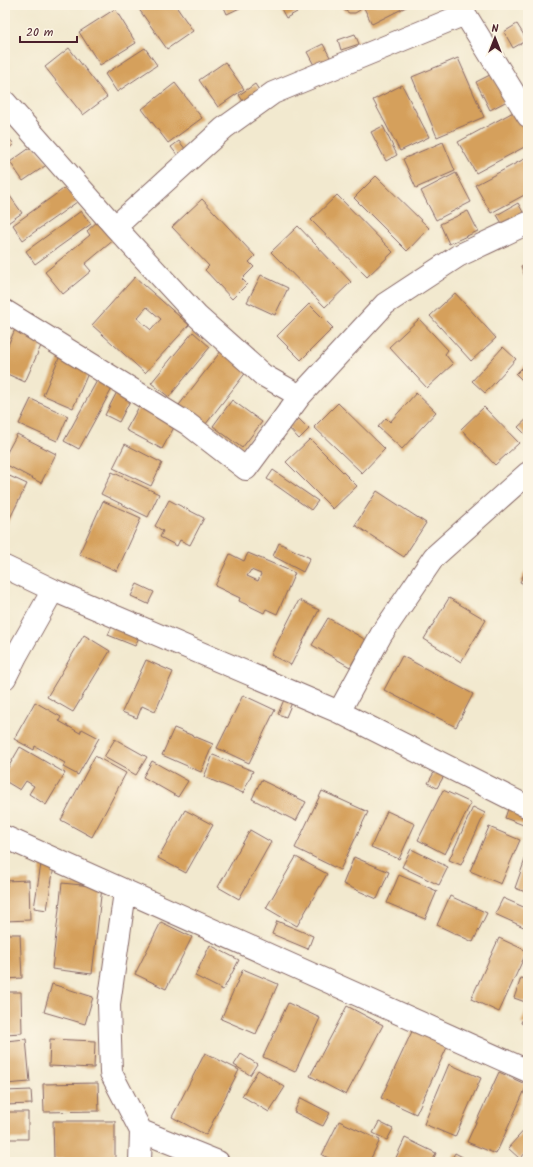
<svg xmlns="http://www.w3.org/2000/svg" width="533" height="1167" font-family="Kalam,sans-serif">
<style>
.building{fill:#d5a05b;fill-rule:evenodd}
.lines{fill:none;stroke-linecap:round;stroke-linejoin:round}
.minor-casing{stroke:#856664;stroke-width:24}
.minor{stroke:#fff;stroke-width:22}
</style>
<rect width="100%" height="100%" fill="#fcf5e5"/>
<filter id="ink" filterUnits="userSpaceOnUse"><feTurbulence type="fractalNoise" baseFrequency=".025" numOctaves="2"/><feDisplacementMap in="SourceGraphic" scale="8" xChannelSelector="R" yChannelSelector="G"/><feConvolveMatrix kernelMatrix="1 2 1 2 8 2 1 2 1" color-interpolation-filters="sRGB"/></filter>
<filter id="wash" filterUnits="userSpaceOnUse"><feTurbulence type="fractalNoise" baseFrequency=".012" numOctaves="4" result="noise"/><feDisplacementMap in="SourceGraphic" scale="16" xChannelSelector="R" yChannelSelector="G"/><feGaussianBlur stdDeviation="0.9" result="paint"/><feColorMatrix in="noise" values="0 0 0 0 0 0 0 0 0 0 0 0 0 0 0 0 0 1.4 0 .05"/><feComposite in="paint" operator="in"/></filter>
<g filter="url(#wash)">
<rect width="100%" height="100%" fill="#f2e9cf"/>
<g id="blocks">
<!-- building -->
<path class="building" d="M 136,5 L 175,5 L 193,31 L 167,49 Z
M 223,5 L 246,5 L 227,14 Z
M 279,5 L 310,5 L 286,18 Z
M 340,5 L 410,5 L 372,24 L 363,6 L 360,10 L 355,13 L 349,13 L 344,10 Z
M 115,9 L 136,43 L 100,65 L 79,32 Z
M 517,24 L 527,40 L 513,48 L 504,32 Z
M 355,34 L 359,44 L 341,50 L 338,40 Z
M 323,44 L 331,59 L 315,67 L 307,52 Z
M 69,48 L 107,97 L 83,115 L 45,67 Z
M 145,48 L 157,65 L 117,92 L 105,74 Z
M 458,58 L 484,117 L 437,137 L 412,77 Z
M 225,62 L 244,89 L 218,107 L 199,80 Z
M 492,74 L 507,101 L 490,110 L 476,82 Z
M 175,83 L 202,118 L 168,143 L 142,109 Z
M 255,84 L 263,96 L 247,107 L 239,95 Z
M 402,85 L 429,137 L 400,151 L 373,100 Z
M 517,110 L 528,131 L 528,145 L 476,173 L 458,142 Z
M 383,126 L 397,155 L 386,161 L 371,132 Z
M 5,134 L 14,144 L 5,152 Z
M 179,141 L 186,150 L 178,156 L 171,147 Z
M 443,142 L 455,171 L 416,188 L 403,159 Z
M 34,145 L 48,164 L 23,181 L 10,162 Z
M 528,157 L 528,193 L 491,213 L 475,185 Z
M 456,173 L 471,202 L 436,220 L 421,191 Z
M 376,176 L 429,228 L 407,251 L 354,198 Z
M 66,187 L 77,202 L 23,240 L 13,225 Z
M 5,189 L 22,213 L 5,225 Z
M 337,195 L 393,252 L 367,277 L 311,220 Z
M 202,199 L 255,256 L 249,262 L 254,267 L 242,279 L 247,284 L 232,299 L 205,270 L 209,266 L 172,227 Z
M 518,203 L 524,214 L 503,225 L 497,215 Z
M 81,211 L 91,224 L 35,264 L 26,251 Z
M 468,211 L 478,231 L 449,244 L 440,224 Z
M 99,220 L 115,239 L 85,264 L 91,271 L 63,294 L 45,272 L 90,235 L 87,231 Z
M 298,226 L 351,282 L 325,307 L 271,252 Z
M 528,263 L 528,285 L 521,266 Z
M 261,275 L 288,288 L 275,315 L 247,302 Z
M 135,277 L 189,325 L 145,373 L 92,325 ZM 147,307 L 161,319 L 151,330 L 137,318 Z
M 455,293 L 496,338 L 471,361 L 430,316 Z
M 309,304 L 333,328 L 301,360 L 277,336 Z
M 419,319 L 448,350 L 445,354 L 453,364 L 427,388 L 389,347 Z
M 16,327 L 44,339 L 25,382 L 5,373 L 5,352 Z
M 193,332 L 210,347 L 169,397 L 151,383 Z
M 503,347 L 516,359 L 485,393 L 472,381 Z
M 221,351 L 247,371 L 202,429 L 176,409 Z
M 59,358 L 89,371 L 73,408 L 43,395 Z
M 527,363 L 528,364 L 528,386 L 516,374 Z
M 99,377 L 114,385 L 79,449 L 64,441 Z
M 119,388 L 133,395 L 119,422 L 105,415 Z
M 416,393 L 436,412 L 402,449 L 378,427 L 386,418 L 390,422 Z
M 31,399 L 68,416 L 57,441 L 19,424 Z
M 232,400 L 262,422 L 242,448 L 213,426 Z
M 141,403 L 177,422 L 162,449 L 126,430 Z
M 338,403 L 385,449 L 362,473 L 314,427 Z
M 484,407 L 519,443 L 495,465 L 461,429 Z
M 298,418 L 309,429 L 299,439 L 288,427 Z
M 528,418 L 528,437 L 518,427 Z
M 17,434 L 56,454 L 41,483 L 5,464 L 5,456 Z
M 310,439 L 357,486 L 333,509 L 286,462 Z
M 125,444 L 162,463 L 151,486 L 113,468 Z
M 273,470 L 318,501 L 311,510 L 267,479 Z
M 112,472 L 159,494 L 148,517 L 101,494 Z
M 5,474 L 27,484 L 5,528 Z
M 377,491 L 426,523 L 404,557 L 355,525 Z
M 169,500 L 204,518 L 190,545 L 180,540 L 177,546 L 160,537 L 163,531 L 155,526 Z
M 103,501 L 141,518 L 117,571 L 79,554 Z
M 279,543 L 310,558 L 303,572 L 273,556 Z
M 248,553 L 295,573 L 277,614 L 266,609 L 264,613 L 239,601 L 240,598 L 215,586 L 230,554 L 244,561 ZM 251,570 L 261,574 L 258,581 L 247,576 Z
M 528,566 L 528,586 L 520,582 Z
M 137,584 L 154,592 L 148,604 L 131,596 Z
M 449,598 L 486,620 L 461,662 L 424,639 Z
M 299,600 L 319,610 L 291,665 L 271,655 Z
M 328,618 L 366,640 L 350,667 L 312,645 Z
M 114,622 L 141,633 L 135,646 L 108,635 Z
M 84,635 L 110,651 L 73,712 L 47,697 Z
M 402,656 L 473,694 L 456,727 L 384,690 Z
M 146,660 L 173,672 L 155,712 L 142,706 L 137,718 L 122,712 Z
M 243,695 L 275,710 L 249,763 L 217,748 Z
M 285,697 L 293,700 L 286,717 L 278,714 Z
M 35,702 L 61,717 L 59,721 L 80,733 L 82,729 L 99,738 L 78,775 L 63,767 L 65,763 L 35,746 L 34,750 L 14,739 Z
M 174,728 L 213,744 L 201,772 L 162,755 Z
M 115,739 L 147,757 L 136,775 L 104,757 Z
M 20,747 L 65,773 L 46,805 L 29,794 L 34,786 L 26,781 L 20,790 L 5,781 L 5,773 Z
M 213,755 L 253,771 L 243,793 L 204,777 Z
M 95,756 L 126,773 L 92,837 L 61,820 Z
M 152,761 L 188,781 L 178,797 L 143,777 Z
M 436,769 L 445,774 L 437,788 L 428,783 Z
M 261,780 L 306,802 L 296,821 L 252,799 Z
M 443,790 L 471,803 L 445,854 L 418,840 Z
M 322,791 L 368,812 L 340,870 L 295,848 Z
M 509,806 L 528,813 L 528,820 L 526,826 L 505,818 Z
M 473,807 L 485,813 L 461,865 L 449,860 Z
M 185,810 L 213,825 L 186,873 L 158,858 Z
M 387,811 L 415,824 L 399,859 L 371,847 Z
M 489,827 L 520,840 L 501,884 L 470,871 Z
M 250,830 L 271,842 L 239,899 L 218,887 Z
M 411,849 L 448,867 L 439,885 L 402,867 Z
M 528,851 L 528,893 L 515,888 Z
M 296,857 L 327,874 L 297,926 L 266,908 Z
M 354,857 L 389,872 L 377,899 L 343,884 Z
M 41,864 L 54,866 L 47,910 L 34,908 Z
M 399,875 L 437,891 L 425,919 L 387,903 Z
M 29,880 L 30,920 L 5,921 L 5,881 Z
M 62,883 L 102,887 L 92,974 L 52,969 Z
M 450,896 L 487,913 L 473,942 L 437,925 Z
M 503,898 L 528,909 L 528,929 L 495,914 Z
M 277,921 L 313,936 L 308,949 L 272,934 Z
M 161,922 L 192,937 L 166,989 L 135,974 Z
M 5,934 L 20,934 L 22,978 L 5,979 Z
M 499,938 L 527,951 L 499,1012 L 471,999 Z
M 210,945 L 239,960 L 223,990 L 195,976 Z
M 243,969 L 278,984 L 256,1034 L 221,1019 Z
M 521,978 L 528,980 L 528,1003 L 514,998 Z
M 52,984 L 93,997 L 85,1024 L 44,1012 Z
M 5,992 L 21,992 L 22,1033 L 5,1034 Z
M 288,1003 L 320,1018 L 295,1072 L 263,1057 Z
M 528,1005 L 528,1026 L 521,1023 Z
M 347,1006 L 383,1025 L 346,1095 L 310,1076 Z
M 414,1027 L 449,1043 L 416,1114 L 381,1098 Z
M 26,1039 L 30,1082 L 5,1084 L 5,1041 Z
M 50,1039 L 95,1041 L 94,1068 L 49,1066 Z
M 205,1053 L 239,1070 L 206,1135 L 172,1117 Z
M 241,1054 L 257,1064 L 250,1075 L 234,1065 Z
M 449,1064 L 481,1078 L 455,1137 L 424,1124 Z
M 258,1070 L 285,1087 L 269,1112 L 242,1096 Z
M 499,1072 L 527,1085 L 496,1154 L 467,1142 Z
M 98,1083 L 99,1111 L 44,1112 L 43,1084 Z
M 31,1090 L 32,1104 L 5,1105 L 5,1091 Z
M 301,1098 L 330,1113 L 323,1126 L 294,1112 Z
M 5,1112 L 28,1112 L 28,1139 L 5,1139 Z
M 53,1121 L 115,1121 L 115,1159 L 54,1159 Z
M 339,1121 L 380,1140 L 369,1162 L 337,1162 L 322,1155 Z
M 379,1122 L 393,1129 L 387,1140 L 373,1133 Z
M 528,1126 L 528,1150 L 520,1159 L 508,1148 Z
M 405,1138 L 436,1153 L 432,1162 L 394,1162 Z
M 455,1153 L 472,1162 L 450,1162 Z"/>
</g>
</g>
<g filter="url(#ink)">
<use href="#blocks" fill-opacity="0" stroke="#856664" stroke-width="1"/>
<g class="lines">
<!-- minor casing -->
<g class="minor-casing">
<path id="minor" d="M 461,5 L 465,14 L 528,116
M 5,102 L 115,227 L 197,316 L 263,375 L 300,396
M 115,227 L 224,128 L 273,93 L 465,14
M 5,311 L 188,424 L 246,469 L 300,396 L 385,304 L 458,256 L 528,223
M 5,567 L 53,590 L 339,712 L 528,807
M 5,678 L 16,656 L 53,590
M 339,712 L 381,635 L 434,557 L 528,473
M 5,837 L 528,1071
M 125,892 L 109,1004 L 111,1073 L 141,1131 L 140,1162
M 141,1131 L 218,1162"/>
</g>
<!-- minor -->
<use href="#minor" class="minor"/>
</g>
</g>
<!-- margin -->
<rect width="533" height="1167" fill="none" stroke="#fcf5e5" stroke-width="20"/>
<!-- north arrow -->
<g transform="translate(495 38)" stroke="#fcf5e5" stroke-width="3" paint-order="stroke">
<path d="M0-3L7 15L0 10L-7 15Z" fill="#4a1f2b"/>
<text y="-6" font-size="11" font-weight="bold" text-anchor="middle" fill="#4a1f2b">N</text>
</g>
<!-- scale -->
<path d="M20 36v6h57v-6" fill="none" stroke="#4a1f2b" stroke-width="2"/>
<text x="26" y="36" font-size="12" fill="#4a1f2b" stroke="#fcf5e5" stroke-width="3" paint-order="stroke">20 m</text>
</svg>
